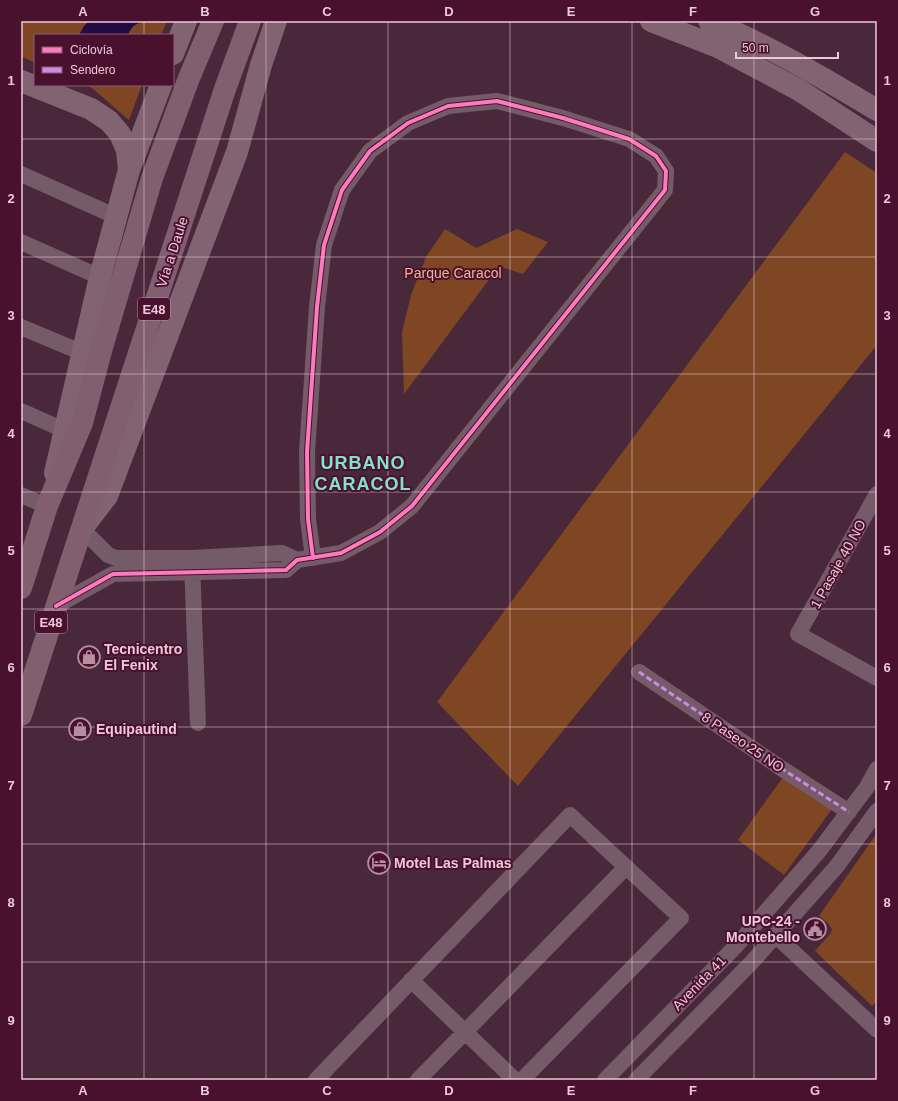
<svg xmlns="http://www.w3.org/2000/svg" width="898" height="1101" font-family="Arial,sans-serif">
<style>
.green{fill:#7e4623}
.water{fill:#220b41}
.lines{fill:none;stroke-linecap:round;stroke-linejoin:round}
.minor{stroke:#755b67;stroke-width:16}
.secondary{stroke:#826371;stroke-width:22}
.primary{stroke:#815f6f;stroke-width:22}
.quiet{stroke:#ca8be6;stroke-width:3;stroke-dasharray:6 3;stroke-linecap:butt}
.cycleway-casing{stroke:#4a112e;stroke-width:6}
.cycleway{stroke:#fd7abc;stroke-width:4}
.grid{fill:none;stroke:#edc8d6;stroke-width:1;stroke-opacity:0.55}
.labels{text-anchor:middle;stroke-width:4;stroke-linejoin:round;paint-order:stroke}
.shield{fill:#4a112e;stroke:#bc91a4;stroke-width:1}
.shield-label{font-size:13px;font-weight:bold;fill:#edc8d6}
.street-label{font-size:14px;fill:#edc8d6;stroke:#4a112e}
.park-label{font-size:14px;fill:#edb694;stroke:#4a112e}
.poi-label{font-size:14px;font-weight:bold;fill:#edc8d6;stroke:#4a112e;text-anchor:start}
.district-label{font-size:18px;font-weight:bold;letter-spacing:1px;fill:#83e3c7;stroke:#4a112e}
.neatline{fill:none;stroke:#edc8d6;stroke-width:1.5}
.grid-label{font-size:13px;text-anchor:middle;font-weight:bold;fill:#edc8d6}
</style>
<rect width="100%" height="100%" fill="#492939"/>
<!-- green -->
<path class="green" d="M 21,21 L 167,21 L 161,35 L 35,35 L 35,63 L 21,56 Z
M 86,85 L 142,85 L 129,120 L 92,88 Z
M 845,152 L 877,173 L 877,345 L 518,786 L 437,702 Z
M 445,229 L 476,248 L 517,229 L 548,242 L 523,274 L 499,266 L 404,394 L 402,332 L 411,295 L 426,257 Z
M 783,777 L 832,809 L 784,875 L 738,840 Z
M 877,833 L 877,1001 L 872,1006 L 815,951 L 831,933 L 832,929 L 828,923 L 819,916 Z"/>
<!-- water -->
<path class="water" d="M 89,21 L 144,21 C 135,25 132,25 128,35 L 79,35 L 84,26 Z"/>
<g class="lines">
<!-- minor -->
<path class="minor" d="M 21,174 L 117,217
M 21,242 L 100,277
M 21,327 L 83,353
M 21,411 L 64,430
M 877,494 L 798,634 L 877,678
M 21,495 L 47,506
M 82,529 L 108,555 L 116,558 L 192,558 L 282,553 L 297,560
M 192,562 L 198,723
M 56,606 L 113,574 L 286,570 L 297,560 L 341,553 L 380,532 L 412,506 L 665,190 L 666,171 L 656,156 L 629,139 L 563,118 L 497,101 L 448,106 L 408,123 L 370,151 L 342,190 L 324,245 L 317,307 L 307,452 L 308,519 L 313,558
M 639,672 L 787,772 L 849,812
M 775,935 L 877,1030
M 411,980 L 515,1080
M 316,1080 L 570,815 L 681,918 L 522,1080
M 418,1080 L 626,867
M 605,1080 L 735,947 L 819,851 L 867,787 L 877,769
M 636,1080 L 752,962 L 837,866 L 877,811"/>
<!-- secondary -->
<path class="secondary" d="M 651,21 L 718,47 L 799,90 L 877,141
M 709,21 C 768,45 823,78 877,110
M 173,54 L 186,21
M 21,81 L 91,109 L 109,121 L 120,134 L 127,150 L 129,170
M 55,473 L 100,277 L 129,170 L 161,85
M 84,526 L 107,496 L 237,152 L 261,65 L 276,21"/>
<!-- primary -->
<path class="primary" d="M 21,588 L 47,506 L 82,423 L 101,351 L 152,178 L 189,78 L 213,21
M 21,715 L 225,89 L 250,21"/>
<!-- quiet -->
<path class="quiet" d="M 639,672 L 787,772 L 849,812"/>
<!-- cycleway casing -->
<g class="cycleway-casing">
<path id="cycleway" d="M 56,606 L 113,574 L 286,570 L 297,560 L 341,553 L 380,532 L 412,506 L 665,190 L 666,171 L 656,156 L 629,139 L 563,118 L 497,101 L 448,106 L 408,123 L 370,151 L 342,190 L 324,245 L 317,307 L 307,452 L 308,519 L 313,558"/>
</g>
<!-- cycleway -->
<use href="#cycleway" class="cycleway"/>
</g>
<!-- grid -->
<path class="grid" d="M 144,21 L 144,35M 266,21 L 266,1080M 388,21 L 388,1080M 510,21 L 510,1080M 632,21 L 632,1080M 754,21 L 754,1080M 144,85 L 144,1080M 21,139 L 877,139M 21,257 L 877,257M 21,374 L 877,374M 21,492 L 877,492M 21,609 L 877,609M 21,727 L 877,727M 21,844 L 877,844M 21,962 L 877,962"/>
<!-- icons -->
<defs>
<g id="shop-ring" transform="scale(1.15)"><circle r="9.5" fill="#4a112e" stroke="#b4909f" stroke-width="1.5"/><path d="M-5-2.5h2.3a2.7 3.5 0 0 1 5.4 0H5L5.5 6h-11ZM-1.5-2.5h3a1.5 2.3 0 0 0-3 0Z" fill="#b4909f"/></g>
<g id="hotel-ring" transform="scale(1.15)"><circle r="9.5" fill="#4a112e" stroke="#b4909f" stroke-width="1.5"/><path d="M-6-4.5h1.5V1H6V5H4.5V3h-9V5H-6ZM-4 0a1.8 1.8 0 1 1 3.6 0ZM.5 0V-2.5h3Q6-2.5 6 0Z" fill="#b4909f"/></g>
<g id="civic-ring" transform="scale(1.15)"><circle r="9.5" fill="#4a112e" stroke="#b4909f" stroke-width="1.5"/><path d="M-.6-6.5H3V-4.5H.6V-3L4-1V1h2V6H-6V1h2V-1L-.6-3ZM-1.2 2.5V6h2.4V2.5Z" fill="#b4909f"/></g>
</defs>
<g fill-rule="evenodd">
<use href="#shop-ring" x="89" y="657"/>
<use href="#shop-ring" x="80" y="729"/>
<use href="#hotel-ring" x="379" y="863"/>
<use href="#civic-ring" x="815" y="929"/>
</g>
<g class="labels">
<!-- shield labels -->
<g class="shield">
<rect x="138" y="298" width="32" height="22" rx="3"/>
<rect x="35" y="611" width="32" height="22" rx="3"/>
</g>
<g class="shield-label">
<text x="154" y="314">E48</text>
<text x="51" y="627">E48</text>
</g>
<!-- street labels -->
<g class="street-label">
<text transform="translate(172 252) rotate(-72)" y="5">Vía a Daule</text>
<text transform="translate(838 564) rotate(-61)" y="5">1 Pasaje 40 NO</text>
<text transform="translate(743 742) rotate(34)" y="5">8 Paseo 25 NO</text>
<text transform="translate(699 983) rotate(-46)" y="5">Avenida 41</text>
</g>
<!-- park labels -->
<g class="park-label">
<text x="453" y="278">Parque Caracol</text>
</g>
<!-- poi labels -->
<g class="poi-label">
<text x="104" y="654">Tecnicentro<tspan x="104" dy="16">El Fenix</tspan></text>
<text x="96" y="734">Equipautind</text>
<text x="394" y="868">Motel Las Palmas</text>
<text x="800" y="926" text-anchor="end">UPC-24 -<tspan x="800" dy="16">Montebello</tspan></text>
</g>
<!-- district labels -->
<g class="district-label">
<text x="363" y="469">URBANO<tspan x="363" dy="21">CARACOL</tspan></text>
</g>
</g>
<!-- border -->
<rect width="898" height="1101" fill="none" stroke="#4a112e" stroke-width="44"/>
<!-- legend -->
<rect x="34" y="34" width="140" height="52" fill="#4a112e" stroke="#8b5a71"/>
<rect x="42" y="47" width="20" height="6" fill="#fd7abc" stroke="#8b5a71"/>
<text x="70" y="54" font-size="12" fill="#edc8d6">Ciclovía</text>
<rect x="42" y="67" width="20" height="6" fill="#ca8be6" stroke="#8b5a71"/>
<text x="70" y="74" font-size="12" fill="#edc8d6">Sendero</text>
<!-- scale -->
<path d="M736 52v6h102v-6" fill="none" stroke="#edc8d6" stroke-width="2"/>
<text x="742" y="52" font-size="12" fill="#edc8d6" stroke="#4a112e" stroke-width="3" paint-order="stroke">50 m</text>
<rect x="22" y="22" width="854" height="1057" class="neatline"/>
<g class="grid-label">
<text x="83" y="16">A</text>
<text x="205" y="16">B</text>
<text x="327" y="16">C</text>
<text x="449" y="16">D</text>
<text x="571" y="16">E</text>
<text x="693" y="16">F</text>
<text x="815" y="16">G</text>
<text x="11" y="85">1</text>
<text x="887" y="85">1</text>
<text x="11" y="203">2</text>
<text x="887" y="203">2</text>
<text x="11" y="320">3</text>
<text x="887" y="320">3</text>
<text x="11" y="438">4</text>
<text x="887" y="438">4</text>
<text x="11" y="555">5</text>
<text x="887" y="555">5</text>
<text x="11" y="672">6</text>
<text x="887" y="672">6</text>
<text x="11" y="790">7</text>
<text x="887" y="790">7</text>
<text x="11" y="907">8</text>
<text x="887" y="907">8</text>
<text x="11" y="1025">9</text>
<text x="887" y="1025">9</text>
<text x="83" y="1095">A</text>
<text x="205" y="1095">B</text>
<text x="327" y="1095">C</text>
<text x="449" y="1095">D</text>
<text x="571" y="1095">E</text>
<text x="693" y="1095">F</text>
<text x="815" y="1095">G</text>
</g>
</svg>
